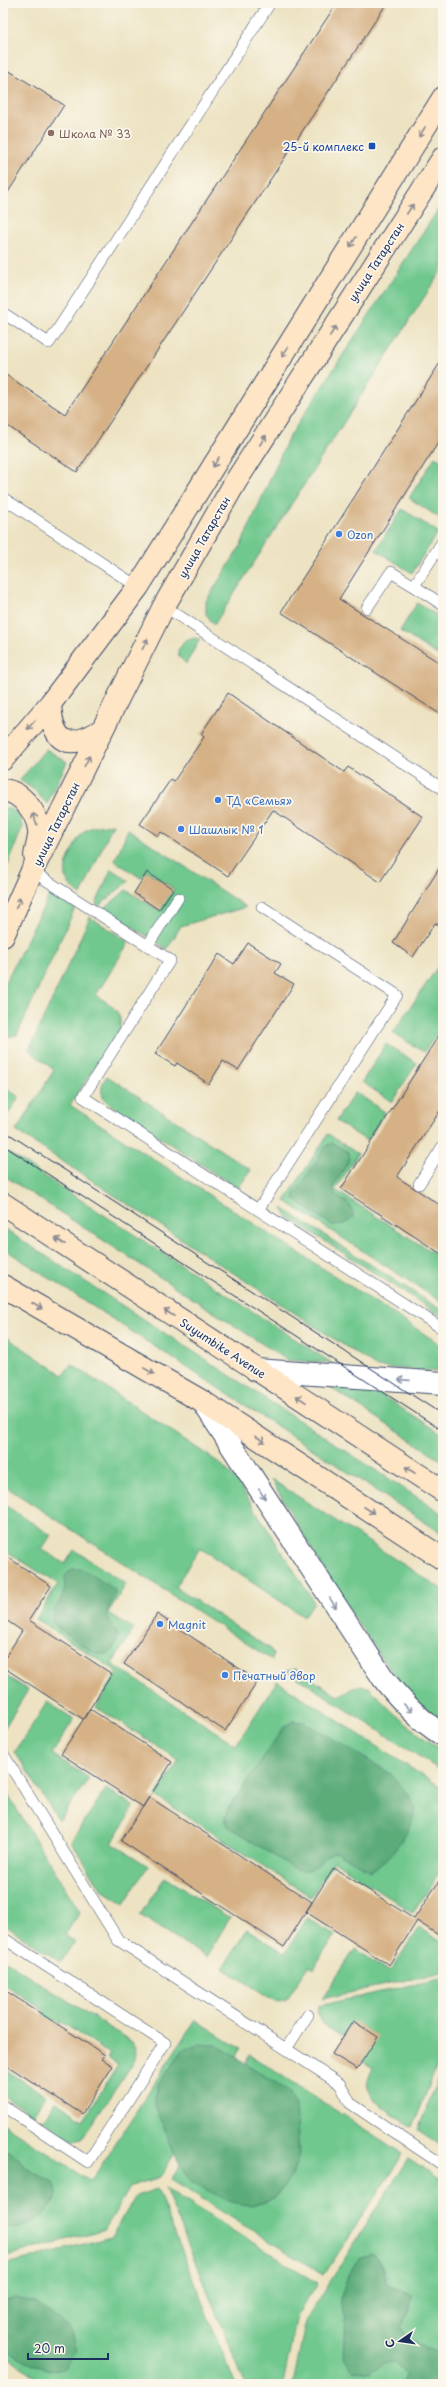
<svg xmlns="http://www.w3.org/2000/svg" width="446" height="2387" viewBox="0 0 446 2387" font-family="'Playpen Sans',sans-serif">
	<rect width="100%" height="100%" fill="#fbf7ec"/>
	<filter id="ink" filterUnits="userSpaceOnUse"><feTurbulence type="fractalNoise" baseFrequency=".025" numOctaves="2"/><feDisplacementMap in="SourceGraphic" scale="8" xChannelSelector="R" yChannelSelector="G"/><feConvolveMatrix kernelMatrix="1 2 1 2 8 2 1 2 1" color-interpolation-filters="sRGB"/></filter>
	<filter id="wash" filterUnits="userSpaceOnUse"><feTurbulence type="fractalNoise" baseFrequency=".012" numOctaves="4" result="noise"/><feDisplacementMap in="SourceGraphic" scale="16" xChannelSelector="R" yChannelSelector="G"/><feGaussianBlur stdDeviation="0.9" result="paint"/><feColorMatrix in="noise" values="0 0 0 0 0 0 0 0 0 0 0 0 0 0 0 0 0 1.4 0 .05"/><feComposite in="paint" operator="in"/></filter>
	<g filter="url(#wash)">
		<rect width="100%" height="100%" fill="#ede3c2"/>
		<path fill="#6fc88e" stroke="#457c76" d="M443,202V268L214,625L206,614V601L240,547L288,439Z
			M435,457L443,462V520L409,498Z
			M402,509L438,532L412,573L376,550Z
			M417,603L443,619V650L439,656L400,631Z
			M194,638L200,639L186,664L179,657L178,650L185,641Z
			M46,749L67,762L47,804L34,790L20,780Z
			M3,808C16,808 21,815 22,828L3,878Z
			M113,824L81,895C60,880 63,868 74,847C77,841 80,834 86,830C94,826 105,825 113,824Z
			M128,829L246,907L181,926L167,949L104,909L126,890L160,911L174,889L147,871L141,878L115,861Z
			M111,869L129,881L99,906L96,904Z
			M51,892L75,908L17,1035L3,1037V987Z
			M90,917L129,942L96,995C109,1004 125,1011 119,1030L70,1105L443,1346V1372L377,1367L16,1131L54,1070L29,1050Z
			M443,959V1027L424,1052L393,1033Z
			M386,1044L417,1063L392,1102L362,1082Z
			M107,1076L251,1170L238,1189L108,1103C99,1094 100,1086 107,1076Z
			M3,1085L19,1097L3,1122Z
			M355,1092L385,1112L367,1141L336,1121Z
			M328,1134L358,1154L335,1190L443,1259V1303L285,1201Z
			M4,1150L332,1363L287,1360L3,1175Z
			M282,1208L443,1311V1317L286,1216Z
			M3,1228L443,1514V1534L3,1248Z
			M3,1335L63,1375L71,1364L221,1464L237,1481L314,1602L304,1617L200,1548L175,1587L270,1649L273,1653L272,1660L3,1485Z
			M329,1387L375,1391L443,1435V1461Z
			M271,1479L443,1590V1722C409,1700 387,1666 365,1633C331,1583 301,1531 271,1479Z
			M3,1504L51,1535L42,1549L65,1564L74,1550L126,1584L108,1613L134,1629L112,1664L236,1745L277,1681L443,1789V1867L413,1913L334,1861L311,1897L156,1796L179,1760L96,1707L118,1672L36,1619L58,1584L3,1549Z
			M296,1669L338,1696L357,1686L369,1687C391,1712 414,1732 443,1751V1772L287,1671Z
			M3,1674L28,1690L3,1730Z
			M47,1702L74,1719L52,1754L89,1778L59,1821L15,1752Z
			M3,1787L80,1912L65,1935L76,1943L74,1946L72,1945L61,1962L3,1924Z
			M106,1789L134,1807L112,1843L148,1866L124,1904L102,1890L71,1841Z
			M165,1877L230,1918L206,1957L140,1915Z
			M307,1918L335,1935L313,1969L309,1966L286,2000L275,2001L223,1968L247,1929L285,1953Z
			M419,1927L443,1943V1972L322,1999L355,1949L390,1972Z
			M3,1959L132,2042C137,2050 137,2054 133,2063L82,2139L74,2141L43,2121L56,2102L83,2120L118,2065L107,2058L110,2054L61,2022L58,2026L43,2016L45,2011L3,1984Z
			M443,1978V2050L413,2127C393,2114 355,2098 373,2068L362,2061L353,2021L343,2037C330,2029 315,2023 318,2006Z
			M195,2020L241,2049L160,2177L131,2186L105,2229L3,2257V2124L91,2181Z
			M250,2055L403,2154L324,2275L171,2180Z
			M443,2065V2147L418,2130Z
			M3,2068L46,2096L33,2115L3,2095Z
			M408,2158L443,2181V2384H293L306,2320Z
			M165,2188L318,2283L297,2315L283,2384H245Z
			M157,2189L235,2384H48L3,2355V2265L111,2237L136,2196Z"/>
		<path fill="#5bac79" stroke="#3b6e6c" d="M332,1143L348,1152L350,1159L333,1187L335,1195C344,1201 354,1204 353,1217L345,1224L332,1225L294,1199L295,1194L326,1146Z
			M72,1569H83L115,1590C116,1599 108,1606 106,1615L119,1637C116,1643 113,1652 106,1654C94,1657 67,1634 57,1627L52,1621C55,1601 67,1600 65,1576Z
			M293,1721L304,1722L391,1774L411,1798L416,1811C407,1834 393,1860 370,1871L336,1852C316,1859 320,1875 295,1869L228,1826L225,1819L227,1811L284,1727Z
			M199,2044L217,2045L290,2092L296,2106L299,2154L292,2176L273,2199L253,2206L231,2202L193,2183L179,2164L154,2102L158,2084L183,2050Z
			M3,2147L18,2157L25,2167L54,2183C55,2186 57,2189 57,2192C57,2211 20,2235 3,2226Z
			M373,2254L382,2265L387,2285L412,2295L409,2313L401,2327C408,2341 428,2352 443,2353V2384H403L407,2374L395,2362L384,2363L369,2373L354,2371L344,2357L346,2318L340,2300L349,2273L360,2257Z
			M15,2297L36,2303L71,2330L75,2351L65,2369C42,2372 21,2361 3,2347V2301Z"/>
		<g id="blocks">
			<path fill="#d5b185" d="M337,3H387L77,472L3,423V373L65,414Z
				M3,67L64,105L3,200Z
				M443,358V435L339,599L443,665V716L281,612Z
				M228,693L344,772L348,767L423,817L380,882L273,810L228,876L161,832L158,836L140,824L171,779L174,781L204,737L201,734Z
				M443,862V928L435,923L413,957L393,943Z
				M147,872L173,889L159,910L134,893Z
				M248,943L281,964L275,973L294,984L238,1070L223,1061L209,1084L177,1063L175,1066L155,1054L219,954L234,964Z
				M443,1029V1106L397,1177L443,1207V1255L341,1189Z
				M3,1554L51,1586L29,1620L112,1674L83,1719L3,1667V1661L22,1631L3,1618Z
				M157,1614L258,1681L225,1731L124,1664Z
				M90,1709L172,1762L143,1807L61,1754Z
				M149,1797L312,1902L284,1947L121,1841Z
				M334,1868L414,1919L443,1875V1938L417,1921L389,1965L306,1912Z
				M3,1989L105,2055L102,2059L113,2066L82,2114L3,2063Z
				M353,2021L378,2037L357,2069L332,2054Z"/>
		</g>
	</g>
	<g filter="url(#ink)">
		<use href="#blocks" fill-opacity="0" stroke="#3a4a6d" stroke-width="1"/>
		<g fill="none" stroke-linecap="round" stroke-linejoin="round">
			<defs>
				<path id="lane" d="M3,313L49,343L270,3
					M3,498L138,587
					M443,541L414,586L443,605
					M164,606L443,789
					M367,608L391,572L414,586
					M32,871L170,960L83,1097L443,1329
					M148,945L178,898
					M419,1184L443,1146
					M258,1210L397,995L262,907
					M3,1754L118,1940L340,2084L350,2103L443,2165
					M3,1938L165,2043L88,2162L3,2106
					M286,2049L308,2015"/>
				<path id="street" d="M256,1370L443,1383
					M203,1402L383,1678C401,1701 419,1720 443,1735"/>
				<path id="secondary" d="M50,704C53,745 68,750 102,730
					M3,759L50,704L138,587L443,98
					M3,790C22,792 37,813 39,830C40,838 36,848 35,856
					M3,936L32,871L164,606L236,481L443,158
					M3,1204L443,1491
					M3,1286L203,1402L443,1559"/>
			</defs>
			<use href="#lane" stroke="#3a4a6d" stroke-width="12"/>
			<use href="#street" stroke="#3a4a6d" stroke-width="24"/>
			<use href="#secondary" stroke="#3a4a6d" stroke-width="24"/>
			<use href="#lane" stroke="#fff" stroke-width="11"/>
			<use href="#street" stroke="#fff" stroke-width="22"/>
			<use href="#secondary" stroke="#fde5c5" stroke-width="22"/>
			<path stroke="#1b2f5e" stroke-width="1" d="M3,1130L443,1415
				M3,1145L443,1431"/>
		</g>
		<defs><path id="oneway-shaft" d="M-6 0H5M1.5-3L5.5 0L1.5 3" fill="none" stroke-width="1.6" stroke-linecap="round" stroke-linejoin="round"/></defs>
		<g stroke="#8c8a92">
			<use href="#oneway-shaft" transform="translate(422 132) rotate(122)"/>
			<use href="#oneway-shaft" transform="translate(410 209) rotate(-57)"/>
			<use href="#oneway-shaft" transform="translate(353 242) rotate(122)"/>
			<use href="#oneway-shaft" transform="translate(333 331) rotate(-57)"/>
			<use href="#oneway-shaft" transform="translate(285 352) rotate(122)"/>
			<use href="#oneway-shaft" transform="translate(263 440) rotate(-57)"/>
			<use href="#oneway-shaft" transform="translate(216 462) rotate(122)"/>
			<use href="#oneway-shaft" transform="translate(145 644) rotate(-63)"/>
			<use href="#oneway-shaft" transform="translate(31 725) rotate(130)"/>
			<use href="#oneway-shaft" transform="translate(87 761) rotate(-64)"/>
			<use href="#oneway-shaft" transform="translate(35 819) rotate(-108)"/>
			<use href="#oneway-shaft" transform="translate(18 903) rotate(-66)"/>
			<use href="#oneway-shaft" transform="translate(60 1241) rotate(-147)"/>
			<use href="#oneway-shaft" transform="translate(37 1306) rotate(30)"/>
			<use href="#oneway-shaft" transform="translate(169 1313) rotate(-147)"/>
			<use href="#oneway-shaft" transform="translate(149 1371) rotate(30)"/>
			<use href="#oneway-shaft" transform="translate(301 1399) rotate(-147)"/>
			<use href="#oneway-shaft" transform="translate(260 1439) rotate(33)"/>
			<use href="#oneway-shaft" transform="translate(410 1470) rotate(-147)"/>
			<use href="#oneway-shaft" transform="translate(369 1510) rotate(33)"/>
		</g>
		<g stroke="#8d97ae">
			<use href="#oneway-shaft" transform="translate(404 1380) rotate(-176)"/>
			<use href="#oneway-shaft" transform="translate(262 1494) rotate(57)"/>
			<use href="#oneway-shaft" transform="translate(333 1603) rotate(56)"/>
			<use href="#oneway-shaft" transform="translate(408 1708) rotate(43)"/>
		</g>
	</g>
	<circle fill="#8d6e63" stroke="#fbf7ec" stroke-width="1.5" cx="51" cy="133" r="4"/>
	<rect fill="#1a4fb4" stroke="#fbf7ec" stroke-width="1.5" x="368" y="142" width="8" height="8" rx="2"/>
	<g fill="#3f7fe0" stroke="#fbf7ec" stroke-width="1.5">
		<circle cx="339" cy="534" r="4"/>
		<circle cx="218" cy="800" r="4"/>
		<circle cx="181" cy="829" r="4"/>
		<circle cx="160" cy="1624" r="4"/>
		<circle cx="225" cy="1675" r="4"/>
	</g>
	<g text-anchor="middle" dominant-baseline="central" stroke-width="3.5" stroke-linejoin="round" paint-order="stroke">
		<g font-size="11" fill="#785e54" stroke="#fbf7ec" text-anchor="start">
			<text x="59" y="133">Школа № 33</text>
		</g>
		<g font-size="11" fill="#164399" stroke="#fbf7ec" text-anchor="end">
			<text x="364" y="146">25-й комплекс</text>
		</g>
		<g font-size="11" fill="#1b2f5e" stroke="#fbf7ec">
			<text transform="translate(376 262) rotate(-57)">улица Татарстан</text>
			<text transform="translate(204 537) rotate(-60)">улица Татарстан</text>
			<text transform="translate(56 824) rotate(-64)">улица Татарстан</text>
			<text transform="translate(223 1348) rotate(33)">Suyumbike Avenue</text>
		</g>
		<g font-size="11" fill="#366cbe" stroke="#fbf7ec" text-anchor="start">
			<text x="347" y="534">Ozon</text>
			<text x="226" y="800">ТД «Семья»</text>
			<text x="189" y="829">Шашлык № 1</text>
			<text x="168" y="1624">Magnit</text>
			<text x="233" y="1675">Печатный двор</text>
		</g>
	</g>
	<rect width="446" height="2387" fill="none" stroke="#fbf7ec" stroke-width="16"/>
	<g transform="translate(400 2341) rotate(257)" stroke="#fbf7ec" stroke-width="3" paint-order="stroke">
	<path d="M0-3L7 15L0 10L-7 15Z" fill="#1b2f5e"/>
	<text y="-6" font-size="11" font-weight="bold" text-anchor="middle" fill="#1b2f5e">С</text>
	</g>
	<path d="M28 2353v6h80v-6" fill="none" stroke="#1b2f5e" stroke-width="2"/>
	<text x="34" y="2353" font-size="12" fill="#1b2f5e" stroke="#fbf7ec" stroke-width="3" paint-order="stroke">20 m</text>
</svg>
